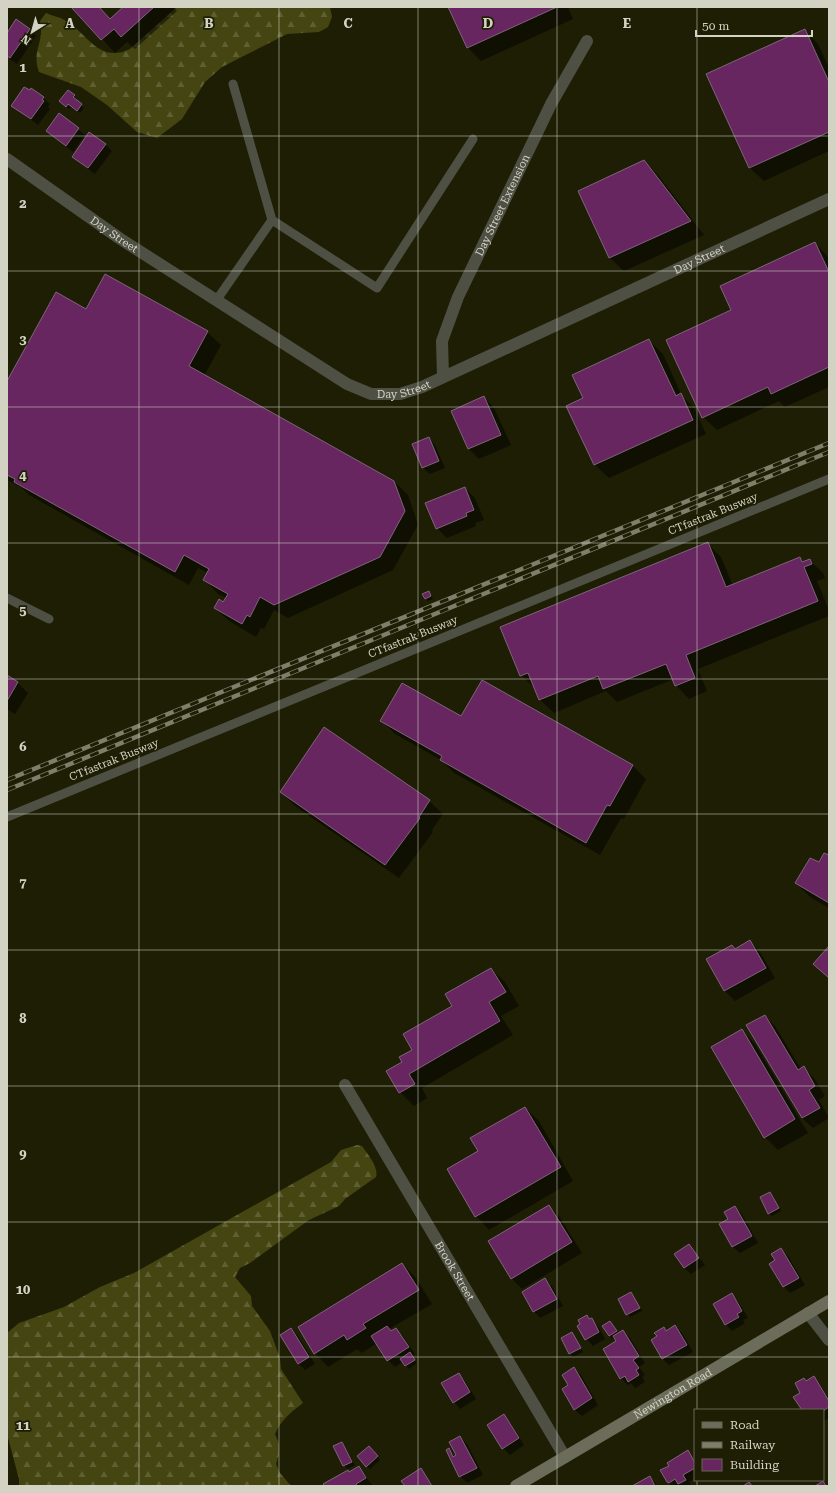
<svg xmlns="http://www.w3.org/2000/svg" width="836" height="1493" viewBox="0 0 836 1493" font-family="'Roboto Serif',serif">
	<defs>
		<pattern id="forest-firs" width="22" height="20" patternUnits="userSpaceOnUse"><rect width="22" height="20" fill="#444511"/><path d="M5 1l3.5 6h-7zM16 11l3.5 6h-7z" fill="#5e5f32"/></pattern>
	</defs>
	<rect width="100%" height="100%" fill="#1e1e05"/>
	<path fill="url(#forest-firs)" d="M177,7H330L332,17L328,27L319,32L287,34L222,67L205,82L182,119L157,138L137,132L107,105L81,87L39,72C31,50 45,43 40,21L46,13C52,16 61,17 66,21C88,34 99,64 130,49Z
		M357,1145L362,1146C368,1155 379,1167 376,1177L345,1199L339,1206L309,1220L250,1263L240,1268L235,1277L251,1296L252,1306L270,1331L280,1358L281,1369L303,1403C290,1413 281,1420 275,1434L279,1444V1454L276,1464L280,1473L291,1486H19V1479L7,1434V1333L19,1323L64,1307L100,1287L134,1273L331,1162L341,1150Z"/>
	<path fill="#0007" d="M73,7H99L110,20L124,7H173L177,11L135,49L127,42L115,53Z
		M449,7H568L573,19L481,61L467,47Z
		M30,29L36,36L17,64L7,57V35Z
		M804,30L818,44L829,68V151L764,181L750,168L707,74Z
		M74,96L77,99L76,101L84,108L80,113L71,107L69,109L64,104Z
		M43,98L50,104L48,107L50,109L38,125L12,105Z
		M60,115L85,135L73,152L47,131Z
		M105,144L112,151L95,174L73,157Z
		M644,161L658,175L704,235L624,271L610,258L579,192Z
		M815,243L829,258V387L785,407L779,401L717,430L703,417L732,310Z
		M86,310L207,332L221,345L204,376L394,481L408,495L418,525L393,570L288,618L274,610L264,629L261,628L256,637L229,621L215,608L224,603L227,598L218,594L205,580L208,573L198,568L189,585L29,495L21,487L7,480V383Z
		M649,340L663,354L682,396L694,408L706,434L609,478L595,465L568,406L584,399Z
		M484,397L494,408L511,445L479,459L469,449L452,411Z
		M429,438L435,445L445,468L430,474L423,468L413,445Z
		M465,488L475,498L484,520L475,523L476,526L447,538L437,528Z
		M707,543L721,557L733,586L800,558L804,562L809,560L823,573L825,578L817,581L829,610V616L698,669L707,691L689,699L676,685L674,679L617,702L606,691L554,713L540,700L536,689L521,675Z
		M429,592L433,599L428,601L425,598Z
		M7,676L18,683L28,693L15,714L7,709Z
		M482,681L633,766L646,779L624,819L621,818L600,855L454,773L441,760L395,734L382,721L462,718Z
		M281,792L429,801L443,814L432,830L433,832L399,878L295,806Z
		M829,856V908L810,897L796,883Z
		M750,941L760,952L775,978L735,1001L725,991L732,946L736,950Z
		M491,969L505,982L519,1006L501,1016L513,1035L422,1088L427,1098L414,1106L400,1092L404,1062L453,1006Z
		M765,1016L775,1026L801,1069L804,1068L814,1078L825,1096L819,1100L829,1118L813,1128L802,1118L747,1026Z
		M742,1030L755,1044L808,1133L778,1150L765,1137Z
		M525,1108L539,1121L573,1181L489,1230L476,1216L479,1152Z
		M770,1193L781,1211L772,1216L769,1213Z
		M549,1206L559,1216L582,1253L522,1289L511,1278Z
		M734,1207L741,1213L758,1243L740,1253L733,1247L720,1225L729,1219Z
		M689,1245L705,1265L691,1274L684,1268Z
		M781,1250L788,1256L805,1285L790,1293L784,1287L770,1264L776,1261Z
		M402,1264L416,1278L432,1304L389,1329L392,1332L396,1329L403,1336L415,1354L412,1356L417,1363L409,1369L403,1362L395,1367L388,1360L377,1343L362,1353L357,1349L328,1367L315,1353Z
		M545,1280L552,1286L563,1306L540,1318L534,1311Z
		M631,1294L642,1311L630,1317L627,1314Z
		M731,1295L738,1301L748,1318L743,1320L745,1323L732,1331L725,1324Z
		M587,1316L598,1326L605,1339L593,1346L586,1339Z
		M613,1325L619,1334L623,1331L630,1338L645,1363L639,1367L645,1375L642,1377L645,1382L635,1388L631,1383L628,1385L621,1378L604,1349L617,1342L615,1337L613,1339L610,1336L604,1326Z
		M675,1326L682,1333L693,1352L669,1365L663,1359L652,1340L658,1337L664,1328L667,1331Z
		M291,1329L298,1336L315,1364L305,1370L298,1363Z
		M572,1334L583,1352L573,1357L570,1354Z
		M574,1369L581,1375L598,1405L582,1416L575,1410L563,1389L569,1385Z
		M459,1374L465,1381L476,1399L460,1409L454,1402Z
		M814,1378L820,1384L829,1399V1418L823,1421V1410L802,1393Z
		M503,1416L510,1422L524,1445L510,1455L503,1448Z
		M460,1437L467,1444L483,1475L467,1483L460,1476L448,1450L455,1457L457,1455Z
		M341,1443L355,1465L347,1469L334,1447Z
		M372,1450L380,1460L370,1469L367,1466Z
		M687,1452L695,1460V1478L689,1482L692,1486H672L668,1482L670,1466Z
		M359,1468L372,1485L326,1486Z
		M420,1470L433,1486H406Z
		M650,1477L658,1486H634Z"/>
	<path fill="#672660" stroke="#7d6579" d="M71,7H99L110,19L123,7H154L121,37L114,29L101,40Z
		M448,7H557L467,48Z
		M16,19L30,29L10,58L7,56V33Z
		M805,29L829,82V132L749,168L706,74Z
		M24,87L30,90L31,88L44,97L42,100L44,101L31,119L11,106Z
		M68,90L75,95L73,97L82,104L77,111L68,104L66,107L59,101Z
		M59,113L79,128L66,146L46,131Z
		M89,132L106,144L88,168L72,157Z
		M644,160L691,221L609,258L578,191Z
		M815,242L829,272V367L771,394L768,387L702,418L666,340L731,310L720,286Z
		M105,274L208,331L189,366L394,481L405,511L380,557L274,605L260,597L250,617L247,615L242,624L214,608L219,599L223,602L228,594L203,580L209,569L184,555L175,572L14,482L15,479L7,475V381L56,292L86,309Z
		M649,339L676,396L681,393L693,420L594,465L566,406L583,398L572,375Z
		M484,396L501,435L468,449L451,411Z
		M429,437L439,461L422,468L412,444Z
		M465,487L474,510L466,513L467,516L436,529L425,503Z
		M708,542L726,587L800,557L802,562L810,559L812,564L804,567L818,601L686,655L695,678L675,686L666,664L603,689L598,676L539,700L528,673L520,676L500,627Z
		M429,591L431,596L425,599L422,594Z
		M7,675L18,682L7,701Z
		M482,680L633,765L610,806L607,805L586,843L440,760L442,756L380,721L402,683L461,716Z
		M324,727L430,800L419,817L420,818L385,865L280,792Z
		M824,853L829,855V903L795,883L810,858L819,862Z
		M750,940L766,968L724,991L706,959L732,945L735,949Z
		M829,946V978L813,964Z
		M491,968L506,992L489,1002L500,1021L409,1074L415,1084L399,1093L386,1071L402,1062L399,1057L412,1050L403,1034L452,1006L445,994Z
		M765,1015L798,1070L804,1066L815,1086L809,1090L820,1108L802,1118L746,1025Z
		M742,1029L795,1119L764,1138L711,1047Z
		M525,1107L561,1167L475,1217L447,1169L478,1151L470,1138Z
		M770,1192L779,1208L768,1214L760,1197Z
		M549,1205L572,1242L511,1279L488,1241Z
		M735,1206L752,1236L732,1247L719,1224L728,1219L724,1212Z
		M689,1244L699,1258L684,1268L674,1254Z
		M781,1248L799,1278L783,1287L769,1264L775,1260L771,1254Z
		M402,1263L419,1290L363,1324L366,1328L347,1340L344,1335L314,1354L298,1327Z
		M545,1278L557,1299L533,1312L522,1292Z
		M631,1292L640,1308L626,1315L618,1299Z
		M732,1293L742,1311L737,1314L739,1317L725,1325L713,1304Z
		M587,1315L589,1319L592,1318L599,1332L585,1340L577,1326L580,1324L578,1320Z
		M610,1321L617,1331L609,1336L602,1326Z
		M675,1325L687,1345L662,1359L651,1340L657,1336L654,1333L664,1327L666,1331Z
		M387,1326L391,1331L396,1328L409,1347L387,1361L371,1336Z
		M291,1328L309,1357L298,1364L280,1335Z
		M623,1330L639,1356L633,1360L639,1368L636,1370L639,1375L628,1382L625,1376L620,1379L603,1349L616,1341L613,1336Z
		M572,1332L581,1348L569,1354L561,1338Z
		M410,1352L415,1360L405,1366L400,1359Z
		M574,1367L592,1398L574,1410L562,1389L568,1385L562,1375Z
		M459,1373L470,1392L453,1403L441,1383Z
		M814,1376L829,1401V1407L823,1411L802,1410L793,1397L800,1393L795,1383L804,1378L806,1381Z
		M504,1414L519,1438L502,1449L487,1425Z
		M460,1436L477,1468L459,1477L446,1450L449,1448L453,1457L456,1455L449,1442Z
		M342,1442L352,1462L343,1466L333,1446Z
		M369,1446L378,1456L366,1467L357,1456Z
		M688,1450L695,1463V1468L683,1475L686,1480L678,1484L675,1479L669,1483L667,1482L660,1470L669,1466L667,1463Z
		M359,1466L366,1478L356,1484L357,1486H325L323,1484L348,1470L349,1472Z
		M421,1468L432,1486H405L401,1481Z
		M650,1476L655,1486H632Z
		M823,1481L826,1486H815Z
		M749,1482L752,1486H743Z"/>
	<g fill="none" stroke-linecap="round" stroke-linejoin="round">
		<path stroke="#4f5044" stroke-width="9" d="M233,84L272,220
			M216,301L272,220L377,288L473,139
			M7,598L49,619
			M7,817L829,479"/>
		<g stroke="#4f5044" stroke-width="12">
			<path id="s1" d="M7,159L119,238L347,384L371,394H400L422,387L829,199"/>
			<path id="s2" d="M443,377L442,341L458,297L551,104L587,41"/>
			<path id="s3" d="M345,1085L565,1457"/>
			<path d="M808,1313L829,1340"/>
		</g>
		<path stroke="#6b6d5a" stroke-width="12" id="s4" d="M516,1486L829,1301"/>
		<defs>
			<path id="rail" d="M7,780L829,443
				M7,790L829,452"/>
		</defs>
		<use href="#rail" stroke="#7e7e6a" stroke-width="4.5"/>
		<use href="#rail" stroke="#1e1e05" stroke-width="3" stroke-dasharray="9" stroke-linecap="butt"/>
	</g>
	<path fill="none" stroke="#d2d3c3" stroke-width="1" stroke-opacity="0.55" d="M139,7V1486M279,7V1486M418,7V1486M557,7V1486M697,7V1410M7,136H829M7,271H829M7,407H829M7,543H829M7,679H829M7,814H829M7,950H829M7,1086H829M7,1222H829M7,1357H829M697,1480V1486"/>
	<g text-anchor="middle" dominant-baseline="central" stroke-width="3.5" stroke-linejoin="round" paint-order="stroke">
		<g font-size="11" fill="#d2d3c3" stroke="#1e1e05">
			<text stroke="none"><textPath href="#s2" startOffset="185">Day Street Extension</textPath></text>
			<text stroke="none"><textPath href="#s1" startOffset="131">Day Street</textPath></text>
			<text stroke="none"><textPath href="#s1" startOffset="791">Day Street</textPath></text>
			<text stroke="none"><textPath href="#s1" startOffset="467">Day Street</textPath></text>
			<text transform="translate(713 514) rotate(-22)">CTfastrak Busway</text>
			<text transform="translate(413 637) rotate(-22)">CTfastrak Busway</text>
			<text transform="translate(114 760) rotate(-22)">CTfastrak Busway</text>
			<text stroke="none"><textPath href="#s3" startOffset="216">Brook Street</textPath></text>
			<text stroke="none"><textPath href="#s4" startOffset="182">Newington Road</textPath></text>
		</g>
	</g>
	<g font-size="13" text-anchor="middle" font-weight="bold" fill="#d2d3c3" stroke="#1e1e05" stroke-width="3.5" stroke-linejoin="round" paint-order="stroke">
		<text x="70" y="28">A</text>
		<text x="209" y="28">B</text>
		<text x="348" y="28">C</text>
		<text x="488" y="28">D</text>
		<text x="627" y="28">E</text>
		<text x="23" y="72">1</text>
		<text x="23" y="208">2</text>
		<text x="23" y="344">3</text>
		<text x="23" y="480">4</text>
		<text x="23" y="615">5</text>
		<text x="23" y="751">6</text>
		<text x="23" y="887">7</text>
		<text x="23" y="1023">8</text>
		<text x="23" y="1158">9</text>
		<text x="23" y="1294">10</text>
		<text x="23" y="1430">11</text>
	</g>
	<rect width="836" height="1493" fill="none" stroke="#d2d3c3" stroke-width="16"/>
	<rect x="694" y="1409" width="130" height="72" fill="#1e1e05" stroke="#666651"/>
	<rect x="702" y="1422" width="20" height="6" fill="#6b6d5a" stroke="#666651"/>
	<text x="730" y="1429" font-size="12" fill="#d2d3c3">Road</text>
	<rect x="702" y="1442" width="20" height="6" fill="#7e7e6a" stroke="#666651"/>
	<text x="730" y="1449" font-size="12" fill="#d2d3c3">Railway</text>
	<rect x="702" y="1459" width="20" height="12" fill="#672660" stroke="#666651"/>
	<text x="730" y="1469" font-size="12" fill="#d2d3c3">Building</text>
	<g transform="translate(32 32) rotate(217)" stroke="#1e1e05" stroke-width="3" paint-order="stroke">
	<path d="M0-3L7 15L0 10L-7 15Z" fill="#d2d3c3"/>
	<text y="-6" font-size="11" font-weight="bold" text-anchor="middle" fill="#d2d3c3">N</text>
	</g>
	<path d="M696 30v6h116v-6" fill="none" stroke="#d2d3c3" stroke-width="2"/>
	<text x="702" y="30" font-size="12" fill="#d2d3c3" stroke="#1e1e05" stroke-width="3" paint-order="stroke">50 m</text>
</svg>
